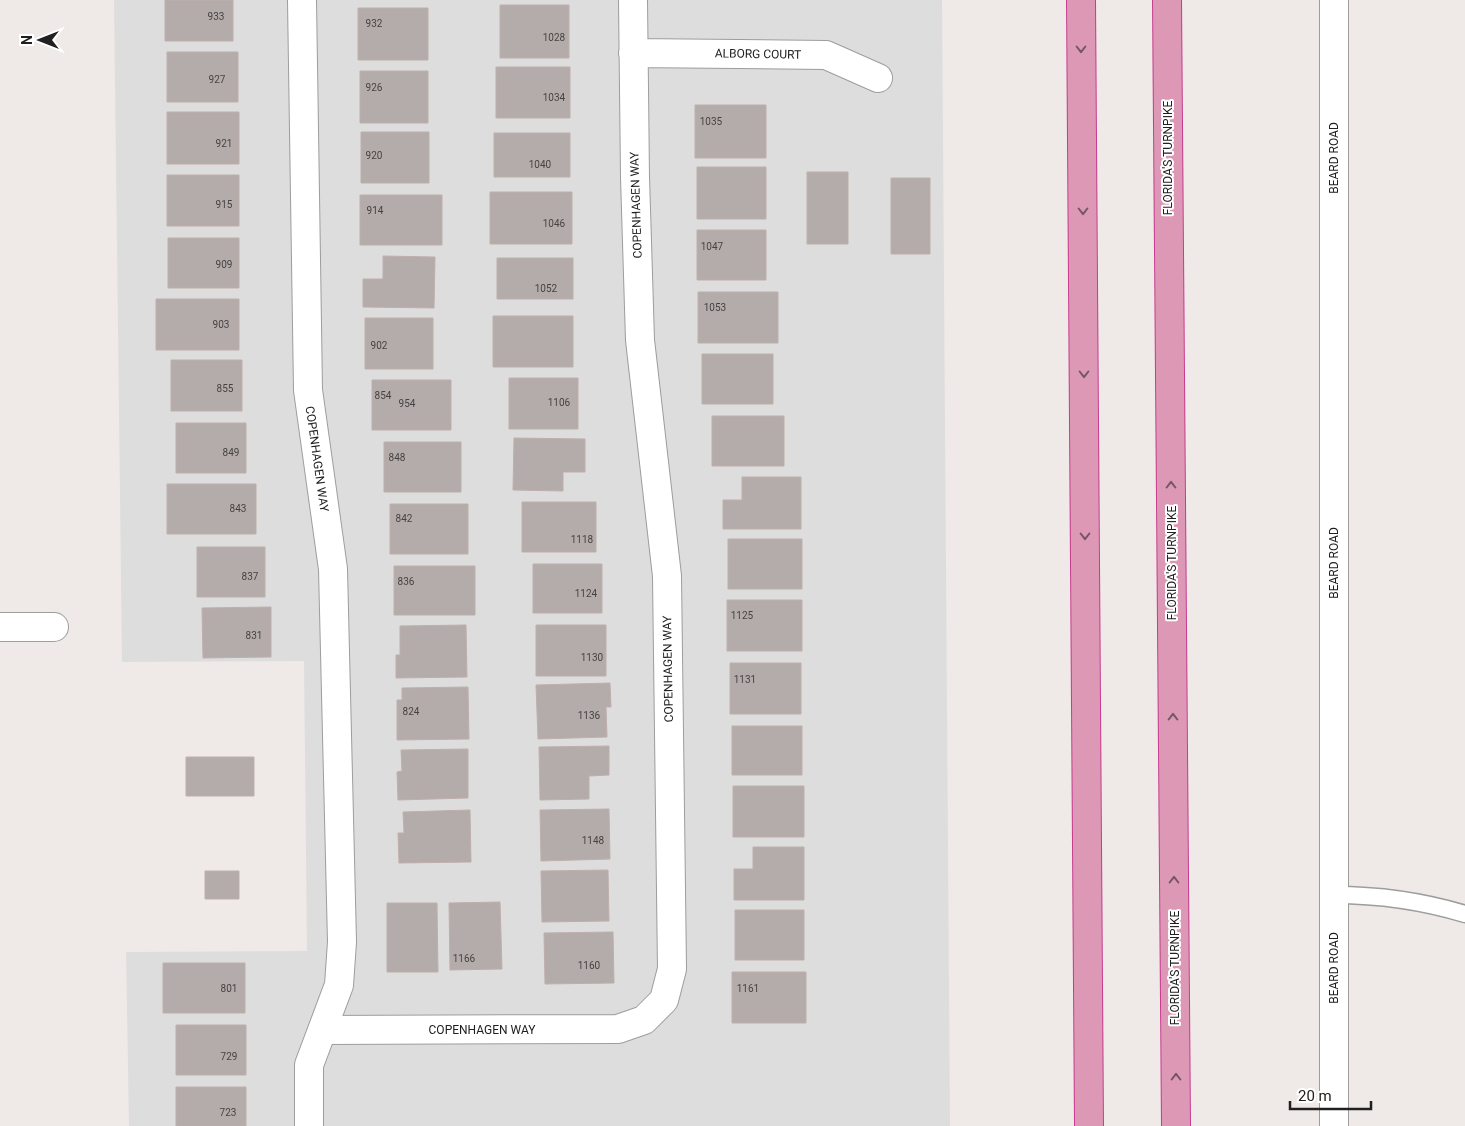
<svg xmlns="http://www.w3.org/2000/svg" width="1465" height="1126" viewBox="0 0 1465 1126" font-family="Roboto,sans-serif">
	<rect width="100%" height="100%" fill="#efeae7"/>
	<path fill="#dedddd" d="M114,0H942L950,1126H129L126,952L307,951L304,661L122,662Z"/>
	<path fill="#b4acaa" stroke="#bfafab" d="M165,0H233V41H165Z
		M500,5H569V58H500Z
		M358,8H428V60H358Z
		M167,52H238V102H167Z
		M496,67H570V118H496Z
		M360,71H428V123H360Z
		M695,105H766V158H695Z
		M167,112H239V164H167Z
		M361,132H429V183H361Z
		M494,133H570V177H494Z
		M697,167H766V219H697Z
		M807,172H848V244H807Z
		M167,175H239V226H167Z
		M891,178H930V254H891Z
		M490,192H572V244H490Z
		M360,195H442V245H360Z
		M697,230H766V280H697Z
		M168,238H239V288H168Z
		M383,256L435,257L434,308L363,307V279H383Z
		M497,258H573V299H497Z
		M698,292H778V343H698Z
		M156,299H239V350H156Z
		M493,316H573V367H493Z
		M365,318H433V369H365Z
		M702,354H773V404H702Z
		M171,360H242V411H171Z
		M509,378H578V429H509Z
		M372,380H451V430H372Z
		M712,416H784V466H712Z
		M176,423H246V473H176Z
		M514,438L585,439V472H563V491L513,490Z
		M384,442H461V492H384Z
		M742,477H801V529H723V500H742Z
		M167,484H256V534H167Z
		M522,502H596V552H522Z
		M390,504H468V554H390Z
		M728,539H802V589H728Z
		M197,547H265V597H197Z
		M533,564H602V613H533Z
		M394,566H475V615H394Z
		M727,600H802V651H727Z
		M271,607V657L203,658L202,608Z
		M466,625L467,677L396,678V655H400V626Z
		M536,625H606V676H536Z
		M730,663H801V714H730Z
		M610,683L611,707H606L607,737L538,739L536,685Z
		M468,687L469,739L397,740V700H402V688Z
		M732,726H802V775H732Z
		M609,746V775L589,776V799L540,800L539,747Z
		M468,749V798L398,800L397,772L402,771L401,750Z
		M186,757H254V796H186Z
		M733,786H804V837H733Z
		M609,809L610,859L541,861L540,810Z
		M470,810L471,862L399,863L398,833H404L403,812Z
		M753,847H804V900H734V869H753Z
		M608,870L609,921L542,922L541,871Z
		M205,871H239V899H205Z
		M500,902L502,969L450,970L449,903Z
		M387,903H437L438,972H387Z
		M735,910H804V960H735Z
		M613,932L614,983L545,984L544,933Z
		M163,963H245V1013H163Z
		M732,972H806V1023H732Z
		M176,1025H246V1075H176Z
		M176,1087H246V1126H176Z"/>
	<g fill="none" stroke-linecap="round" stroke-linejoin="round">
		<defs>
			<path id="service" d="M1334,895C1379,895 1422,901 1465,914"/>
			<path id="minor" d="M302,0L308,390L333,569L342,942L339,985L309,1065V1126
				M633,53L826,55L878,78
				M0,627H54
				M322,1030L618,1029L644,1020L664,1000L672,969L667,576L640,340L635,177L633,0"/>
			<path id="tertiary" d="M1334,0V1126"/>
			<path id="motorway" d="M1081,0L1089,1126
				M1167,0L1176,1126"/>
		</defs>
		<use href="#service" stroke="#9d9d9d" stroke-width="19"/>
		<use href="#minor" stroke="#9d9d9d" stroke-width="30"/>
		<use href="#tertiary" stroke="#9d9d9d" stroke-width="30"/>
		<use href="#motorway" stroke="#c63b8e" stroke-width="30"/>
		<use href="#service" stroke="#fff" stroke-width="16"/>
		<use href="#minor" stroke="#fff" stroke-width="28"/>
		<use href="#tertiary" stroke="#fff" stroke-width="28"/>
		<use href="#motorway" stroke="#dd98b6" stroke-width="28"/>
	</g>
	<defs><path id="oneway-chevron" d="M-2-3.5L2.5 0L-2 3.5" fill="none" stroke-width="1.6" stroke-linecap="round" stroke-linejoin="round" transform="scale(1.25)"/></defs>
	<g stroke="#755664">
		<use href="#oneway-chevron" transform="translate(1081 49) rotate(90)"/>
		<use href="#oneway-chevron" transform="translate(1083 211) rotate(90)"/>
		<use href="#oneway-chevron" transform="translate(1084 374) rotate(90)"/>
		<use href="#oneway-chevron" transform="translate(1171 485) rotate(-90)"/>
		<use href="#oneway-chevron" transform="translate(1085 536) rotate(90)"/>
		<use href="#oneway-chevron" transform="translate(1173 717) rotate(-90)"/>
		<use href="#oneway-chevron" transform="translate(1174 880) rotate(-90)"/>
		<use href="#oneway-chevron" transform="translate(1176 1077) rotate(-90)"/>
	</g>
	<g text-anchor="middle" dominant-baseline="central" stroke-width="4" stroke-linejoin="round" paint-order="stroke">
		<g font-size="10" fill="#454342">
			<text x="216" y="16">933</text>
			<text x="374" y="23">932</text>
			<text x="554" y="37">1028</text>
			<text x="217" y="79">927</text>
			<text x="374" y="87">926</text>
			<text x="554" y="97">1034</text>
			<text x="711" y="121">1035</text>
			<text x="224" y="143">921</text>
			<text x="374" y="155">920</text>
			<text x="540" y="164">1040</text>
			<text x="224" y="204">915</text>
			<text x="375" y="210">914</text>
			<text x="554" y="223">1046</text>
			<text x="712" y="246">1047</text>
			<text x="224" y="264">909</text>
			<text x="546" y="288">1052</text>
			<text x="715" y="307">1053</text>
			<text x="221" y="324">903</text>
			<text x="379" y="345">902</text>
			<text x="225" y="388">855</text>
			<text x="383" y="395">854</text>
			<text x="559" y="402">1106</text>
			<text x="407" y="403">954</text>
			<text x="231" y="452">849</text>
			<text x="397" y="457">848</text>
			<text x="238" y="508">843</text>
			<text x="404" y="518">842</text>
			<text x="582" y="539">1118</text>
			<text x="250" y="576">837</text>
			<text x="406" y="581">836</text>
			<text x="586" y="593">1124</text>
			<text x="742" y="615">1125</text>
			<text x="254" y="635">831</text>
			<text x="592" y="657">1130</text>
			<text x="745" y="679">1131</text>
			<text x="411" y="711">824</text>
			<text x="589" y="715">1136</text>
			<text x="593" y="840">1148</text>
			<text x="464" y="958">1166</text>
			<text x="589" y="965">1160</text>
			<text x="229" y="988">801</text>
			<text x="748" y="988">1161</text>
			<text x="229" y="1056">729</text>
			<text x="228" y="1112">723</text>
		</g>
		<g font-size="12" fill="#202020" stroke="#fff">
			<text transform="translate(758 54) rotate(1)">ALBORG COURT</text>
			<text transform="translate(1168 158) rotate(-90)">FLORIDA'S TURNPIKE</text>
			<text transform="translate(1334 158) rotate(-90)">BEARD ROAD</text>
			<text transform="translate(636 205) rotate(-92)">COPENHAGEN WAY</text>
			<text transform="translate(317 459) rotate(82)">COPENHAGEN WAY</text>
			<text transform="translate(1172 563) rotate(-90)">FLORIDA'S TURNPIKE</text>
			<text transform="translate(1334 563) rotate(-90)">BEARD ROAD</text>
			<text transform="translate(668 669) rotate(-91)">COPENHAGEN WAY</text>
			<text transform="translate(1175 968) rotate(-90)">FLORIDA'S TURNPIKE</text>
			<text transform="translate(1334 968) rotate(-90)">BEARD ROAD</text>
			<text x="482" y="1030">COPENHAGEN WAY</text>
		</g>
	</g>
	<g transform="translate(40 40) rotate(270)" stroke="#ffffff" stroke-width="4" paint-order="stroke">
	<path d="M0-4L9 19L0 12L-9 19Z" fill="#202020"/>
	<text y="-8" font-size="14" font-weight="bold" text-anchor="middle" fill="#202020">N</text>
	</g>
	<path d="M1290 1101v8h81v-8" fill="none" stroke="#202020" stroke-width="2.5"/>
	<text x="1298" y="1101" font-size="15" fill="#202020" stroke="#ffffff" stroke-width="4" paint-order="stroke">20 m</text>
</svg>
